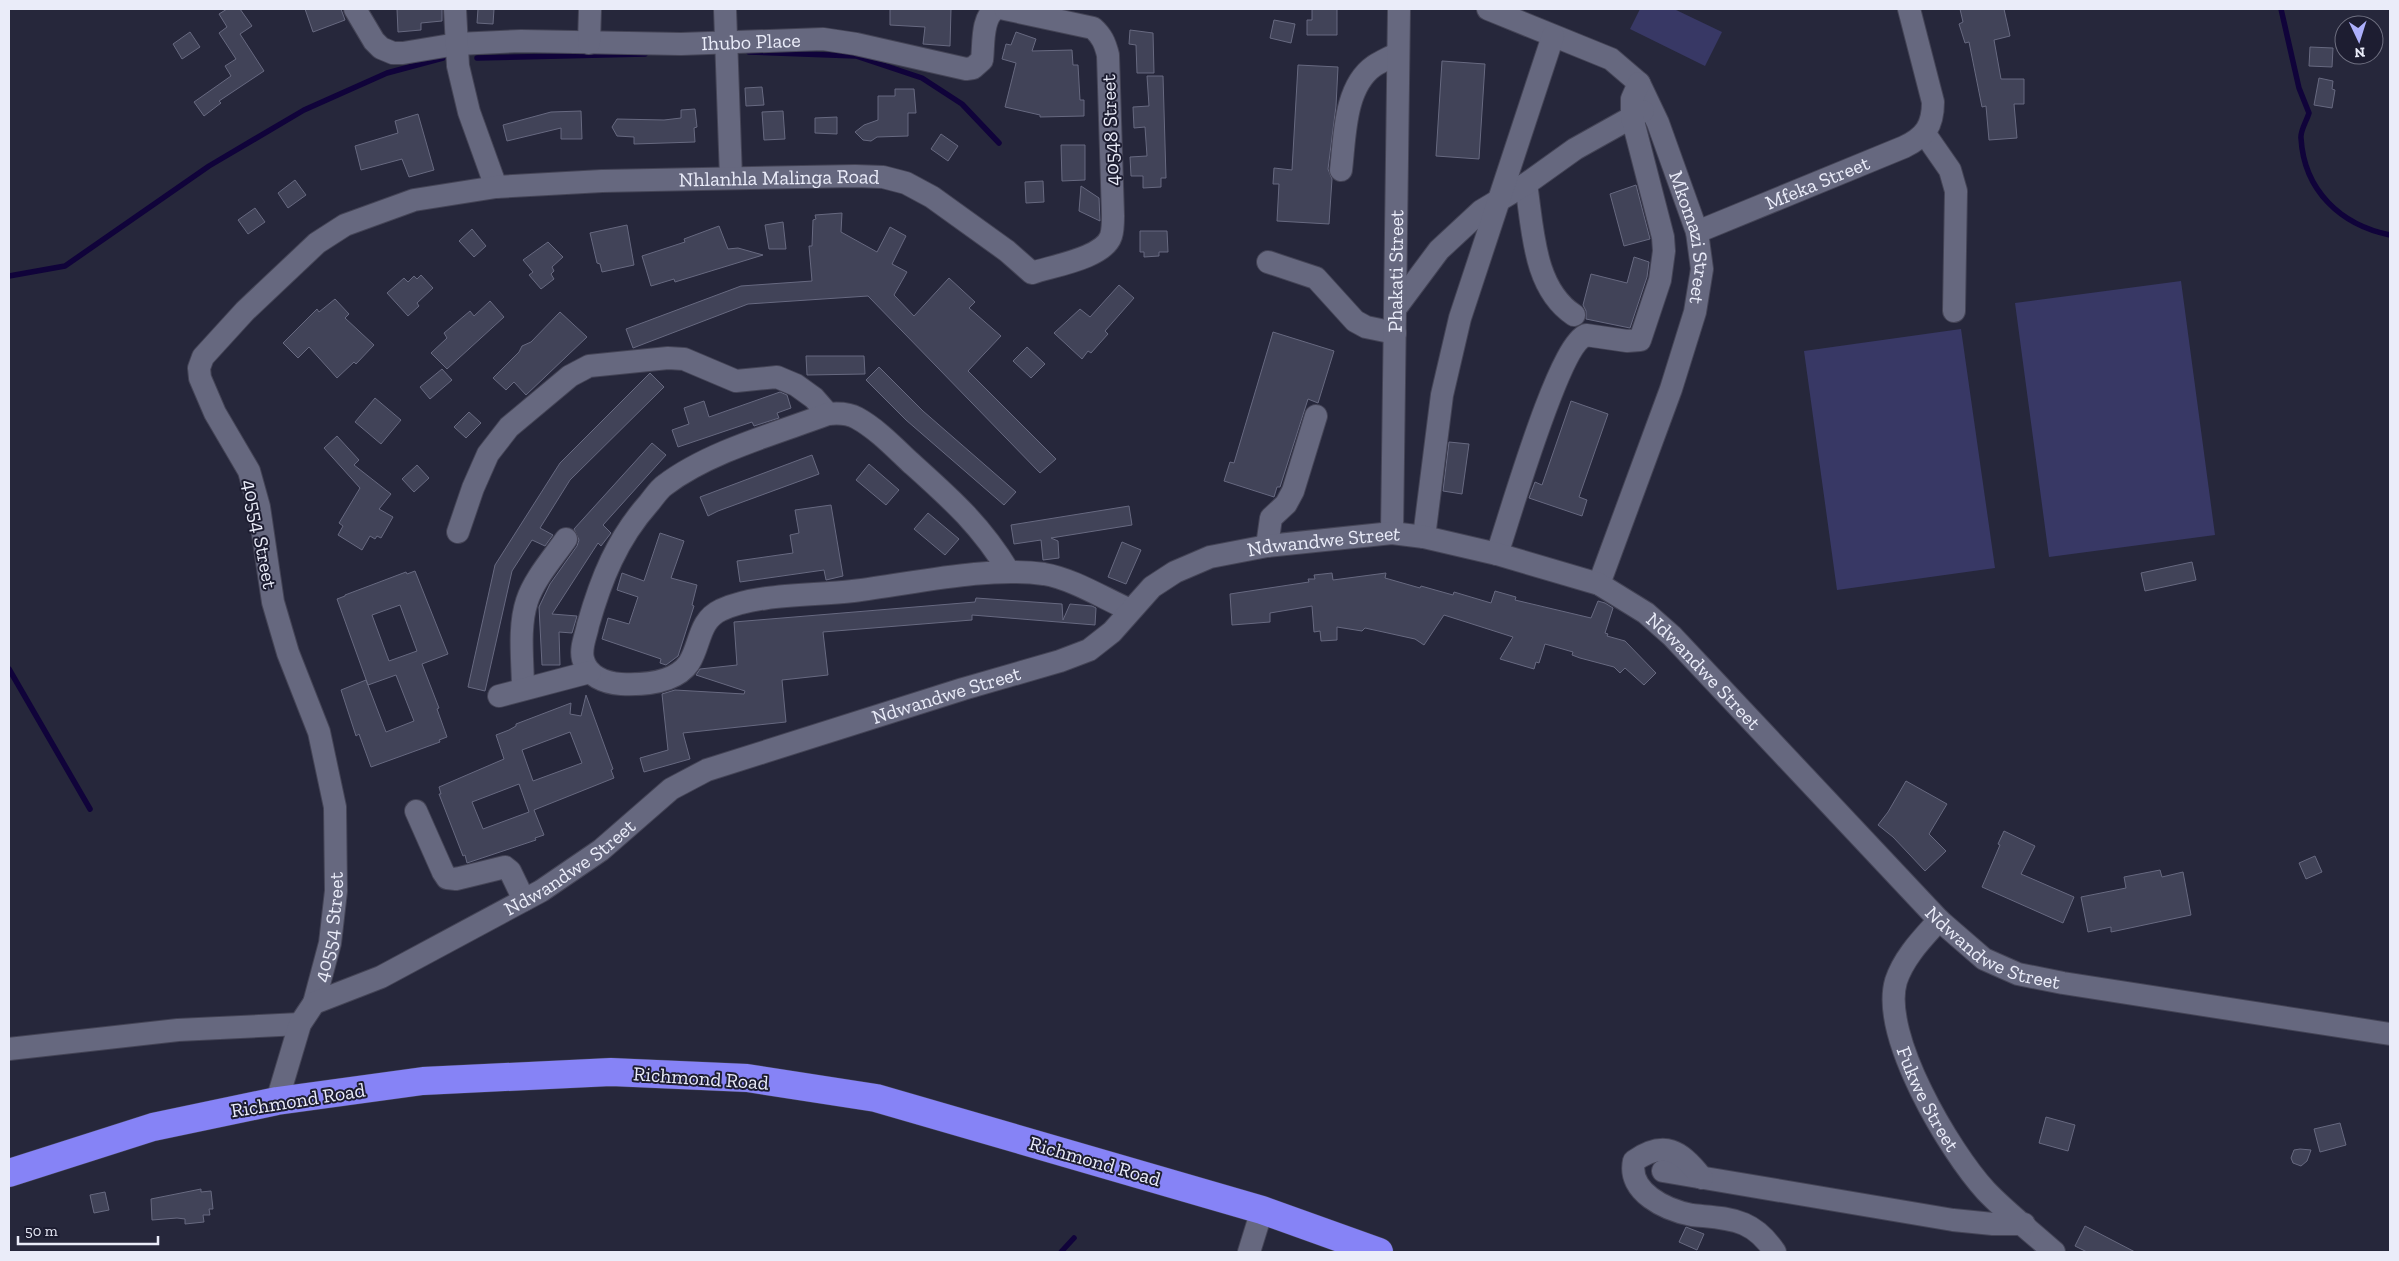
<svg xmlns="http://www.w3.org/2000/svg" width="2399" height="1261" viewBox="0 0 2399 1261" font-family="'Zilla Slab',serif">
	<rect width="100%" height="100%" fill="#26273b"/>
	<path fill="#383865" d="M1640,9H1674L1722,32L1705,66L1630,29Z
		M2181,281L2215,535L2049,557L2015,303Z
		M1961,329L1995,568L1837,590L1804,351Z"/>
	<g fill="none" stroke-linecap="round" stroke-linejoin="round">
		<path stroke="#10033a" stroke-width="5.5" d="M2281,9L2299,88L2309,113C2307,120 2300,131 2301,138C2304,191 2341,225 2390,235
			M749,52L856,56L922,78L962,104L999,143
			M477,58L645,54
			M9,276L65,266L209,166L304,110L387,73L443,58
			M9,669L90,809
			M1061,1252L1074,1238"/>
	</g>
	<path fill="#414358" stroke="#676980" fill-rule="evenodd" d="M227,9H240L252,26L240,34L264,71L219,101L221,103L204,116L194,102L231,76L225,66L236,59L219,33L227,27L219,14Z
		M305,9H341L345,20L313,32Z
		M397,9H442V21L421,23V30L398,32Z
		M478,9H494L493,24L477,23Z
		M890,9H951L950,46L923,44L925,27L890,25Z
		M1312,9H1337V35H1307V20H1312Z
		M1960,9H2004L2010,36L1994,40L2001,79H2024V104H2014L2017,138L1989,140L1986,106L1982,107L1969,42L1965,43L1959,24L1963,22Z
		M1274,20L1295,24L1291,43L1270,38Z
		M1130,30L1153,33L1154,73H1137L1136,45L1129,44Z
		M190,32L200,47L182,59L173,44Z
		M1016,32L1036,39L1032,51L1072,50L1073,65H1078L1080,100H1084V116L1040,117V115L1005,107L1016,63L1002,59L1006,44L1011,45Z
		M2310,47L2333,48L2332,67L2309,66Z
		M1442,61L1485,64L1479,159L1436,156Z
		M1298,65L1338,67L1336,106L1328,169L1332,179L1329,224L1277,221L1279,184H1273L1274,168L1292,170Z
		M1147,76H1163L1166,178H1161V187L1143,188V176H1131L1130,157L1147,156L1145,127L1134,128L1133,107L1149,106Z
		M2319,78L2333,81L2332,89L2335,90L2332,108L2314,105Z
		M762,87L764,105L746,106L745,88Z
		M895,89H914L916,113H908V136L877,137L871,141L863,140L855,132L864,125L878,120V96H895Z
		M695,109L697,127L694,128L695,142L634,144V137L617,136L612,127L617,119L664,120L681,118V110Z
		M581,111L582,139H561V128L507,141L503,125L551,112Z
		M783,111L785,139L764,140L762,112Z
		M418,114L434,170L409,177L402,159L361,170L355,146L398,133L395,121Z
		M837,117V134L815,133V118Z
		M941,134L958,146L948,161L931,149Z
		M1061,145H1085V180L1062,181Z
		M295,180L306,195L288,208L278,193Z
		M1043,181L1044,202L1026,203L1025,182Z
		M1636,185L1650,239L1624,246L1610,194Z
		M1081,186L1099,198L1100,221L1079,211Z
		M255,208L265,222L248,234L238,220Z
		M842,213L841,232L877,252L890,227L906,236L892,264L907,272L894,295L914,316L949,278L975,302L969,308L1001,336L968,371L1056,459L1040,473L868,296L748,304L633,348L626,329L741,286L812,281L809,246H812L813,220L816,219L815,215Z
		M783,222L786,249H769L765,225Z
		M627,225L634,265L602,272L600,264L597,263L590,233Z
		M719,226L728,249L738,248L763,255L675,282L674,279L651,286L642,256L685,242L684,239Z
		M472,229L486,246L474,257L459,241Z
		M1140,231H1167L1168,252H1159V256L1144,257V252H1140Z
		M548,242L563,257L552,267L554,271L551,274L554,279L541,289L529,275L533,272L523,260Z
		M1634,257L1649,262L1647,277L1630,328L1586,319V311L1583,305L1591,274L1627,283Z
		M421,275L433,288L417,303L419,306L408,316L387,293L404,278L408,282L414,276L417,279Z
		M1119,285L1134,298L1105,331L1108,334L1091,353L1088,351L1082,359L1054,333L1080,309L1090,317Z
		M335,299L349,314L345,318L374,345L356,364L354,362L337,378L309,347L298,358L283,343L317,309L319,312Z
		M490,301L504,317L447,369L431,353L447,338L444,333L470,311L474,316Z
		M560,312L587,337L526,395L514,382L506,390L493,378L519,352L522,346L531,342Z
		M1273,332L1334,351L1318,403L1308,399L1280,487H1277L1274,497L1224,481L1230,462L1234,463Z
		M1027,347L1045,364L1031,378L1013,361Z
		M806,356H864L865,374L807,375Z
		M879,367L923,411L1016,492L1004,505L906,420L866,380Z
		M442,369L452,380L430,399L420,387Z
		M650,373L664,387L570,480L540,528L553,535L545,546L532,540L512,571L485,691L468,687L495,565L560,463Z
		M780,392L787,395L791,408L777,413L779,418L754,426L752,422L678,447L672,430L689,424L684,408L704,401L709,417Z
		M375,398L401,420L381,444L355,422Z
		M1571,401L1608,414L1579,497L1587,500L1582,516L1529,498L1535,482L1542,485Z
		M469,412L481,423L466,438L454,427Z
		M337,436L359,460L354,465L391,494L379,509L393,517L381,538L377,536L375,539L370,536L362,550L338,535L343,526L339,523L360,488L324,448Z
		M1449,442L1469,444L1462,494L1443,491Z
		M652,443L666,455L603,525L611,533L601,546L598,543L552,614L577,616L572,633L559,632L560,665H542L539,607L550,584L577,546L579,540L574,529Z
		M812,455L819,474L718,511L708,516L700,497Z
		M869,464L899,490L886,505L856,480Z
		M417,465L429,478L414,492L402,479Z
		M831,505L843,576L826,580L824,570L740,582L737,561L793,553L790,535L799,533L795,510Z
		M1129,506L1132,525L1051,538L1058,541L1059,558L1043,560L1041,540L1014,544L1011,525Z
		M928,513L959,539L945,555L914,529Z
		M660,533L684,541L671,578L697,585L692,605L694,606L678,656L666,665L660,663L661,659L602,639L608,618L629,624L638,597L617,590L622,573L644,581Z
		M1122,542L1141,550L1126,584L1108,577Z
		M2192,562L2196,580L2145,591L2141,573Z
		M415,571L448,654L422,664L439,708L437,709L447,737L439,740L440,742L371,767L359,734L356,736L341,690L366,680L386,732L414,721L396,675L368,685L337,599L345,596V595L406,572L407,574ZM400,605L417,651L389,661L372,615Z
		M1332,573L1333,580L1386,573L1385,578L1420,588L1421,586L1453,595L1454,592L1491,603L1495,591L1516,597L1515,600L1591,618L1598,601L1605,603L1613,608L1605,633L1608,634L1607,636L1625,641L1656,673L1644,685L1625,668L1620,673L1614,667L1580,658L1572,655L1573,652L1545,644L1539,663L1536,662L1534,669L1500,659L1513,637L1444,615L1424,645L1415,639L1365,628L1362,631L1337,627V640L1321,641L1320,631L1314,632L1312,606L1270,613V622L1232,625L1230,594L1309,582L1308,579H1315L1314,575Z
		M976,598L1062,604L1063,620L1070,604L1092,606L1096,608L1095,625L972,615V620L823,632L828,675L782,680L786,722L683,733L690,759L644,772L640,758L668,750L662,694L675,690L744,694L745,691L696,675L700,669L737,665L734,622L975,602Z
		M586,695L613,769L611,770L614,778L534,810L544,835L535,838L536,840L467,863L465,855L463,856L439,794H441L439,787L504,759L496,735L509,730L516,726V724L571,703L570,714L581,716ZM570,732L582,763L533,781L522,750ZM519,784L529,812L483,829L472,802Z
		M1906,781L1947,804L1929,834L1946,851L1925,871L1893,837L1878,825L1888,812Z
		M2004,831L2035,846L2021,874L2074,897L2063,923L1982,887L2000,845L1998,844Z
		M2315,856L2322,872L2306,879L2299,863Z
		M2160,870L2162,877L2183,872L2191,915L2111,932V927L2088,932L2081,897L2126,888L2124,877Z
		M2046,1117L2075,1125L2068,1151L2039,1143Z
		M2340,1123L2346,1145L2320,1152L2314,1129Z
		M2300,1149L2311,1150L2307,1161L2301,1166L2293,1163L2291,1158L2294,1150Z
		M201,1189V1192L211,1191L213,1209H209L210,1215H203L204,1222L185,1224V1219L177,1218L152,1220L151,1199Z
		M105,1192L109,1210L94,1213L90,1195Z
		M2085,1226L2135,1252H2087L2075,1246Z
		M1686,1227L1704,1234L1697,1250L1679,1242Z"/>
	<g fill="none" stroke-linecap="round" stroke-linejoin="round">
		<defs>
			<g id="minor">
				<path id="s1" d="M355,9L374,41L381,48L393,53H403L457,44L521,41L681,44L823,39L856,44L966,69L973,68L982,60C984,45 981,17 996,9"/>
				<path d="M455,9L458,66L469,112L496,187"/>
				<path d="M725,9L731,178"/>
				<path id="s2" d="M1488,9L1611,59L1639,83L1658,123L1697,232L1702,269L1695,312L1671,389L1599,584"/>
				<path d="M589,43L590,9"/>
				<path d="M1925,134L1950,170L1956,191L1954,311"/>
				<path d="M1341,170C1345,137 1344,87 1374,66C1382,61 1391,57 1398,53"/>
				<path d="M1526,184C1533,228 1533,288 1574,315"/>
				<path id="s3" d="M1697,232L1904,147C1925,137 1933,126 1933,102L1909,9"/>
				<path d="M1268,262L1316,278L1355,321L1366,327L1395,333"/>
				<path d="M1395,309L1439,250L1481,211L1526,184L1575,149L1643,111"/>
				<path d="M458,532L473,488L488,454L509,427L570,376L589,366L668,358L684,359L736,381L777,377L796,385L814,398L828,414"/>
				<path id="s4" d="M1392,533L1399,9"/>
				<path d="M1424,537L1442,395L1460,318L1553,36"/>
				<path d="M1267,546L1271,518L1286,504L1293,491L1316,416"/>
				<path d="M1497,554C1510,517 1558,346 1586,335L1627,341L1640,340L1660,280L1664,251L1663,237L1632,117V99L1639,83"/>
				<path d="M1009,572C981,525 950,498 910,462C894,447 877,429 857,418C848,413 838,413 828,414C777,433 708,452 665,485C659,489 654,497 649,503C617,539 601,579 588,625C586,636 580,648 583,659C587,676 605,683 621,684C643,685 675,683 689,663C701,644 698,621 721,610C759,593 812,596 853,591C912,584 984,566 1044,574C1073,579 1103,598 1130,610"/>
				<path d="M523,689C523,662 518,628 527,601C534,579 553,558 566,539"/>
				<path d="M499,696L590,672"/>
				<path d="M416,811L443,872L447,878L456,879L505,867L510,871L524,900"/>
				<path id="s5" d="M1939,920C1922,939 1904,957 1896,981C1880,1035 1950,1152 1986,1191C2007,1213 2032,1232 2054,1252"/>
				<path id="s6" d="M314,1003L330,943L336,891L335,807L319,732L288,653L273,602L259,507L249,471L215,413L200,378L199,368L203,357L245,311L317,243L345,225L414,200L496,187L602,181L855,176L883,177L906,183L932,197L1007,251L1032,273C1052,266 1104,258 1111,236C1113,230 1113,222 1113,216L1108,55C1105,43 1102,36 1093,28L1005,9"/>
				<path d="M9,1049L178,1030L300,1024"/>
				<path id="s7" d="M277,1101L300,1024L314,1003L381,977L541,891L601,850L671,789L707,770L963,689L1060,661L1089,650L1112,632L1152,587L1175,572L1210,557L1267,546L1392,533L1424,537L1497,554L1599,584L1646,613L1672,636L1939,920L1984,959L2018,974L2063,983L2390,1034"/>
				<path d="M1663,1171L1953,1220L1993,1224H2024"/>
				<path d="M1702,1178C1681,1150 1664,1140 1634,1161C1627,1192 1666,1210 1692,1215C1710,1217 1727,1217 1744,1224C1758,1230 1767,1240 1775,1252"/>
				<path d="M1249,1252L1262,1210"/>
			</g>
			<path id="highway" d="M9,1173L153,1127L277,1101L423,1081L611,1072L747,1078L876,1098L1262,1210L1379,1252"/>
		</defs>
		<use href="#minor" stroke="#444456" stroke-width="24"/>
		<use href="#highway" stroke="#444456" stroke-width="29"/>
		<use href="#minor" stroke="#66687f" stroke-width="22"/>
		<use href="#highway" stroke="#8683f6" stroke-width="28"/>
	</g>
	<g text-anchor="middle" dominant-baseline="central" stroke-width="4" stroke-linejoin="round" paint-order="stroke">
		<g font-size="20" fill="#eaecf9" stroke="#1d1d31">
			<text stroke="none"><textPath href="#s1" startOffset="419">Ihubo Place</textPath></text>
			<text transform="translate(1110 130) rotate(-92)">40548 Street</text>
			<text stroke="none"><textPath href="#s6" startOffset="1308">Nhlanhla Malinga Road</textPath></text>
			<text stroke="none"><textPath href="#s3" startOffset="130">Mfeka Street</textPath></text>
			<text stroke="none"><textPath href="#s2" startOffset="334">Mkomazi Street</textPath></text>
			<text stroke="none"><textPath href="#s4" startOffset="262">Phakati Street</textPath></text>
			<text transform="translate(260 534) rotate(79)">40554 Street</text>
			<text stroke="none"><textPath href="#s7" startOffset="1236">Ndwandwe Street</textPath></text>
			<text stroke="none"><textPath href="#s7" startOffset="1655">Ndwandwe Street</textPath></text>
			<text stroke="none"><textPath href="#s7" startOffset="816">Ndwandwe Street</textPath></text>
			<text stroke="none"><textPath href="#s7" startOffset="396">Ndwandwe Street</textPath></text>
			<text stroke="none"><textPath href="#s6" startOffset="78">40554 Street</textPath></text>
			<text stroke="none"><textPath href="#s7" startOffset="2060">Ndwandwe Street</textPath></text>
			<text transform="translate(701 1078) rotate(4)">Richmond Road</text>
			<text stroke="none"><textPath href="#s5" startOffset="200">Fukwe Street</textPath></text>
			<text transform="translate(298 1100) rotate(-9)">Richmond Road</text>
			<text transform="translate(1095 1161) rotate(16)">Richmond Road</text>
		</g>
	</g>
	<rect width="2399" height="1261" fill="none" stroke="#eaecf9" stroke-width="20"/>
	<g transform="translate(2359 40) rotate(176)"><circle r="24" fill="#1d1d31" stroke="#6f7081"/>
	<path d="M0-4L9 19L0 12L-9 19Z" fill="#acaffb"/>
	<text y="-8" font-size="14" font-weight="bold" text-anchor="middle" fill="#eaecf9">N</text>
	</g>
	<path d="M18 1236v8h140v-8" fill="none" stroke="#eaecf9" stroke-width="2.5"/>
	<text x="25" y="1236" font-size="15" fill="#eaecf9" stroke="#1d1d31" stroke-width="4" paint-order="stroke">50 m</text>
</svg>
